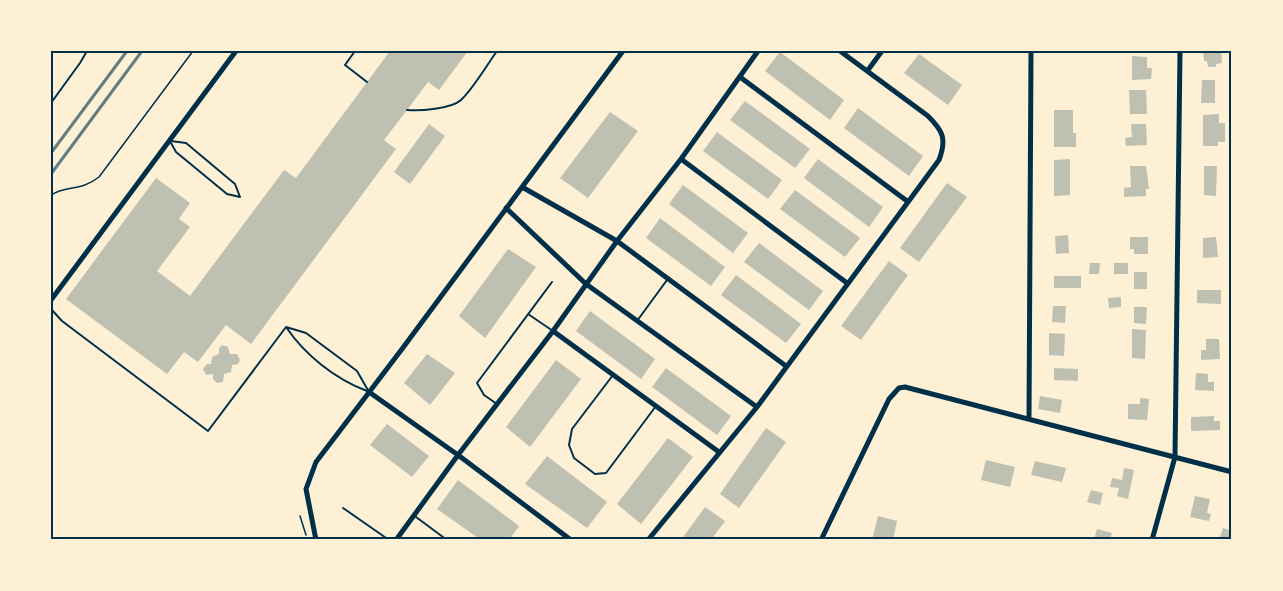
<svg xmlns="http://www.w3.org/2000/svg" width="1283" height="591" viewBox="0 0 1283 591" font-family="Raleway,sans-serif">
	<rect width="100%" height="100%" fill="#fdf0d5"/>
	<path fill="#bec0b2" d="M390,51H468L439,90L428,82L407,110L384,140L396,149L251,344L226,325L198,362L184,352L167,374L66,299L156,178L190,203L179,219L190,227L157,271L190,296L284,170L296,178Z
		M1203,51H1221L1222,63L1216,64V67H1208L1207,61H1204Z
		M780,52L844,100L830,120L765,71Z
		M919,54L962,85L948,105L904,73Z
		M1132,56L1147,57V68H1152L1151,79L1132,80Z
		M1202,80H1215V103H1201Z
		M1129,90H1146L1147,114H1130Z
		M745,101L810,149L795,168L730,120Z
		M858,108L923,156L909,176L844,128Z
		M1054,110H1073V133H1076V147H1054Z
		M610,112L638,131L588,198L560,178Z
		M1219,114V123H1225V142H1218V146H1203V115Z
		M429,124L445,136L410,184L394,172Z
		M1131,124H1146L1147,145L1126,146L1125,138L1132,137Z
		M717,132L782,180L768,199L703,151Z
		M818,159L883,207L869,227L804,178Z
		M1070,159V195L1054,196V160Z
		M1130,166H1146L1149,189H1146V196L1124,197V188L1131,187Z
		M1204,166H1217L1216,196L1204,195Z
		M947,183L967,197L919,262L900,248Z
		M683,185L748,233L733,253L669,204Z
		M795,190L860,238L845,257L780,209Z
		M660,218L725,267L711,286L646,238Z
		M1068,235L1069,253L1056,254L1055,236Z
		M1130,237H1148V254H1134V249H1130Z
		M1216,237L1218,257L1203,258V238Z
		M759,243L823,291L809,310L744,262Z
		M508,249L536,267L485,338L459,316Z
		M889,261L908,275L861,340L841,326Z
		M1090,263H1100L1099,274H1089Z
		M1114,263H1128V274H1114Z
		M1134,272H1147V289H1134Z
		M736,275L801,324L786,343L721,295Z
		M1054,276H1081V288H1054Z
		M1197,290H1221V304L1197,303Z
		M1121,297V307L1109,308L1108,298Z
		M1053,306H1066L1065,323L1052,322Z
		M1134,307H1147L1146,324L1134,323Z
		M590,311L655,359L641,379L576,331Z
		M1132,329L1146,330L1145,359L1132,358Z
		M1049,333L1065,334L1064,356L1049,355Z
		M1206,339H1219L1220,359L1201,360V350H1206Z
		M222,345L228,347L230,354H237L240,360L238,364L232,365L231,372L224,374L223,382L217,383L213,379V374L206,375L203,369L207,364H211L212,357L219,354V348Z
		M427,354L455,373L430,405L404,383Z
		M556,360L581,379L530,447L506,427Z
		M666,368L731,416L717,435L652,387Z
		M1054,368L1078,369V381L1054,380Z
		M1196,373L1208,374V382H1214V391L1195,390Z
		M1040,396L1062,400L1060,413L1038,409Z
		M1140,398L1149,399L1147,420L1128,419V404H1140Z
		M1214,416V421H1220V430L1191,431V417Z
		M387,424L429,456L412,477L370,445Z
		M766,428L786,442L739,508L720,494Z
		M668,438L693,457L641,524L617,504Z
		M547,456L607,502L587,528L525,484Z
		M986,460L1015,467L1010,487L981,480Z
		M1035,461L1066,468L1062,482L1031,475Z
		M1124,468L1134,470L1128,499L1117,496L1119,488L1110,487L1112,478L1122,480Z
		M458,480L519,526L509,540H481L437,509Z
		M1091,490L1103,493L1100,505L1087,502Z
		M1195,496L1210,499L1207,513L1211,514L1209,521L1190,517Z
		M705,507L725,521L711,540H681Z
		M878,516L897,521L893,540H872Z
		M1223,528L1232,531V540H1219Z
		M1097,529L1112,533L1110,540H1094Z"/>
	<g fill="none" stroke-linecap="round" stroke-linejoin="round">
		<path stroke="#003049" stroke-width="1.5" d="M51,195C67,185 80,192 99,177L193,51
			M300,516L306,535"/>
		<path stroke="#003049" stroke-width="2" d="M355,51L345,65L367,82
			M51,103L80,63L87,51
			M407,110C420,111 451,109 461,100C473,89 487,65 497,51
			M171,141L186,143L235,184L240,197
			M171,143L176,152L227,194L240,197
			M51,309L62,321L208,431L286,327
			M528,314L553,331
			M637,321L667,280
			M286,327L306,333L357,371L369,392
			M286,327C305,355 335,379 367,391
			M613,375L572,429L569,445L574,458L595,474L606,473L656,406
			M497,404L484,395L477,383L552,282
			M343,508L389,540
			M416,517L447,540"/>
		<path stroke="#003049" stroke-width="5" d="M868,70L882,51
			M740,77L907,201
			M681,159L847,283
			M522,187L617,241L786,366
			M506,208L586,284L757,407
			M51,300L236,51
			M553,331L719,452
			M369,392L458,455L571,540
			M1029,418L1031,51
			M316,540L306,489L316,462L402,349L623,51
			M396,540L458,455L553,331L617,241L681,159L758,51
			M648,540L757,407L939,160C947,139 943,131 928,116L840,51
			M821,540L889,399L899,388L905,387L1232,472
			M1152,540L1175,457L1180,51"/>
		<path stroke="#657d81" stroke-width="3" d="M51,153L127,51
			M51,174L142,51"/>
	</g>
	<rect width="1283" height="591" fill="none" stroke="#fdf0d5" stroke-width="105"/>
	<rect x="52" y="52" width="1178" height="486" fill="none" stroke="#003049" stroke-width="2"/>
</svg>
